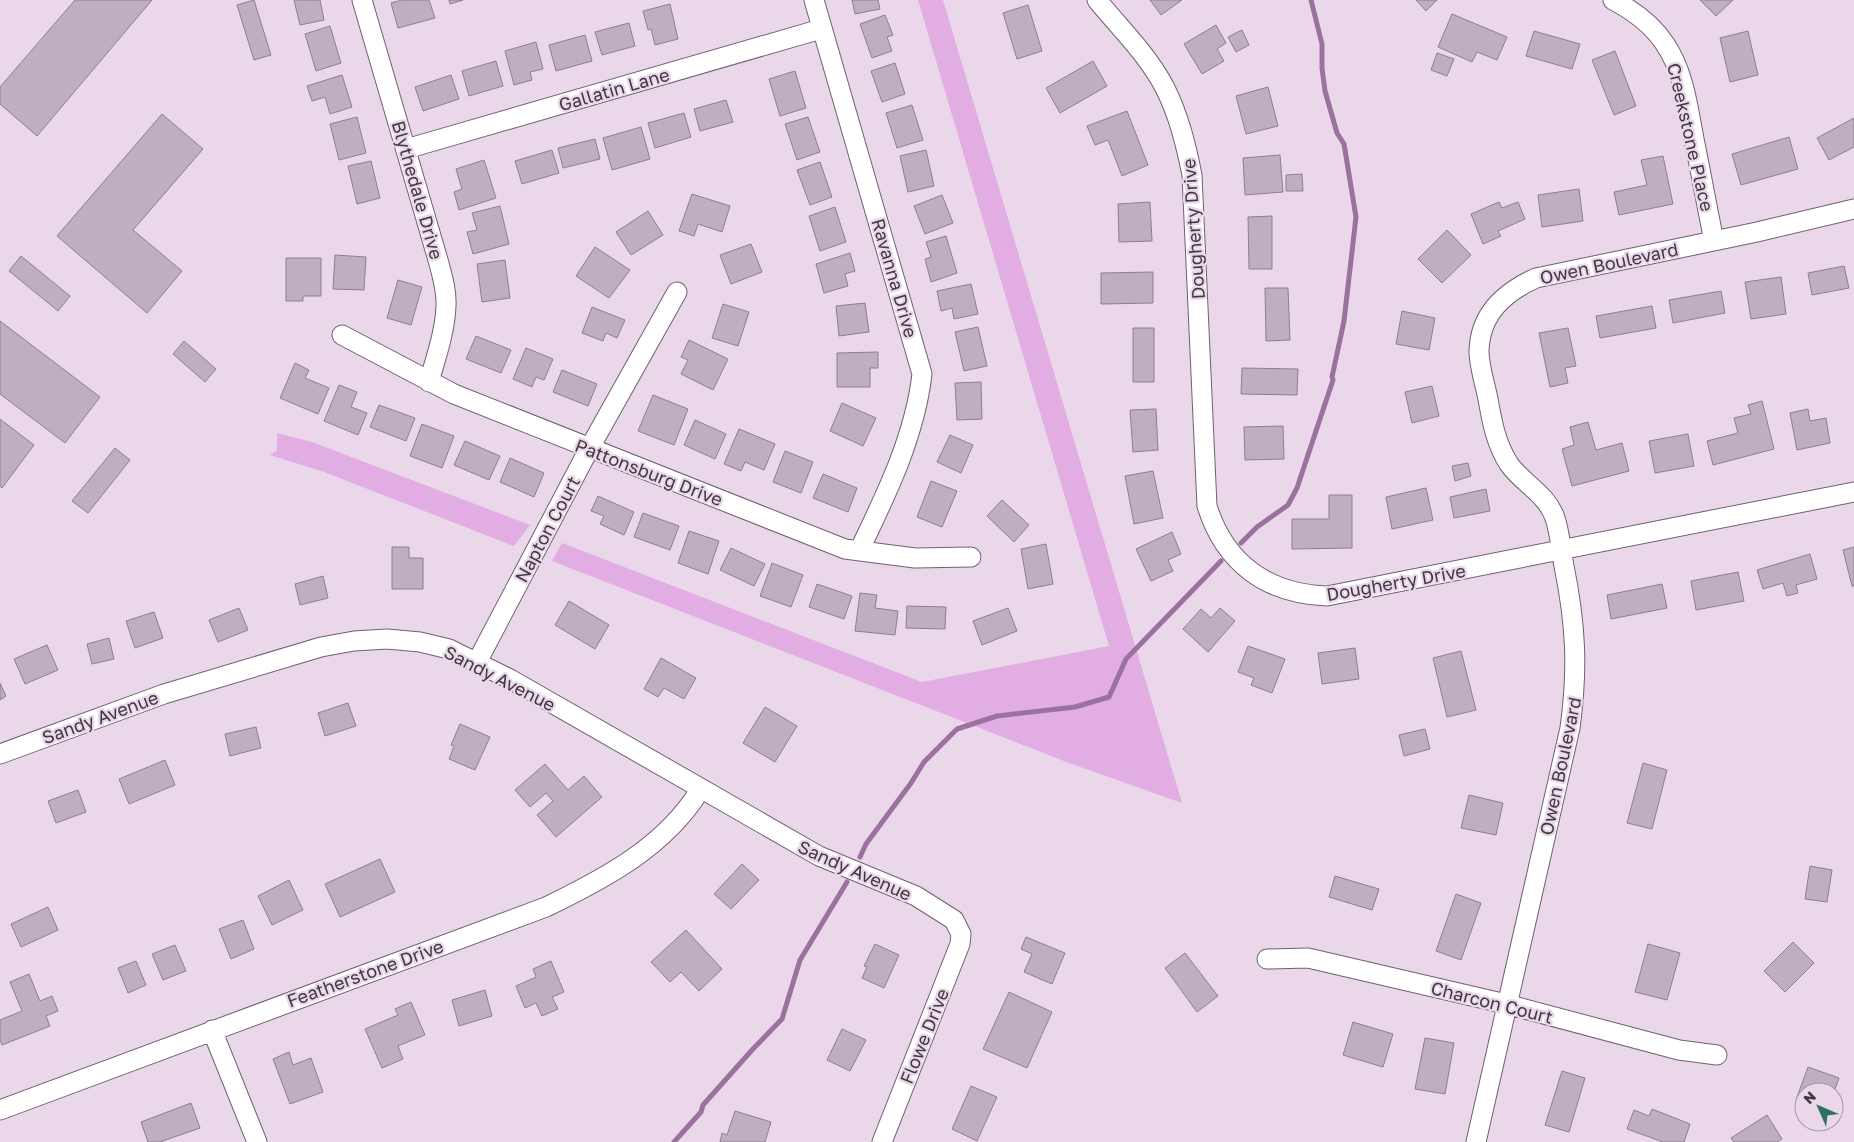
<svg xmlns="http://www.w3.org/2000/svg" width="1854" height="1142" viewBox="0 0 1854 1142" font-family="'Golos Text',sans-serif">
	<rect width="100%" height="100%" fill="#ead8ea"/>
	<path fill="#e2ade3" d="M918,0H943L1182,803L1069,763L552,561L562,543L922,682L1109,646Z
		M277,433L312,442L530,525L514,546L324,472L270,455L277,451Z"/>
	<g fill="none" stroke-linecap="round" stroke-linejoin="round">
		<path stroke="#9b729d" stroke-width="5" d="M1241,543L1257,527L1288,505L1297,488L1333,380L1332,377L1344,321L1356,217L1344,144L1337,133L1325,91L1322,68V44L1311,0
			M860,857L866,844L911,783L924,762L957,729L997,716L1075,707L1109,697L1126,659L1221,561
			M674,1142L701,1112L703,1105L752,1050L782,1019L800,960L847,882"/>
	</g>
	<path fill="#bfaebf" stroke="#8f7e8f" d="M75,0H152L37,136L0,104V87Z
		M254,0L271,55L254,60L237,5Z
		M294,0H320L324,20L300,25Z
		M402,0H429L435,18L398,28L391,3Z
		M449,0H463L450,4Z
		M852,0H878L880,9L855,14Z
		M1150,0H1182L1161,15Z
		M1416,0H1437L1426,11Z
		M1700,0H1733L1716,16Z
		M670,4L678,39L655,45L651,29L648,30L643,11Z
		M1028,5L1042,51L1017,59L1003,13Z
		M1452,14L1507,37L1497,60L1477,52L1472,62L1438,47Z
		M885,15L893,35L887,37L892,51L872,58L860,24Z
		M629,23L635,46L602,55L595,32Z
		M1216,25L1226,43L1217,49L1224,61L1202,74L1184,44Z
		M330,26L341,63L316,71L305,34Z
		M1242,30L1249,45L1236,52L1228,37Z
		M1534,31L1580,44L1572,69L1526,56Z
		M1748,31L1758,75L1730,82L1720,38Z
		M585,35L592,61L556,71L549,45Z
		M536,42L543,69L530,72L532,80L514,85L505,51Z
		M1615,51L1636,106L1614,115L1592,60Z
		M1437,53L1454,59L1447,76L1431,70Z
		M496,61L503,86L469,96L462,71Z
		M1093,61L1107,86L1060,113L1046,88Z
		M895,63L905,94L882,102L871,71Z
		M795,71L806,108L780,116L769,79Z
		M342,75L352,107L330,114L325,97L312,101L307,86Z
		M451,75L459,99L423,111L415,87Z
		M1268,87L1278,126L1246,134L1236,96Z
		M726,100L733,122L700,131L694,109Z
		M912,105L923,140L897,148L886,113Z
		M1127,111L1148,165L1122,176L1108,140L1095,145L1087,126Z
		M684,113L691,137L655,148L648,123Z
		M162,114L203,149L133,230L182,271L147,313L57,236Z
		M357,117L366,153L339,160L330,124Z
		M808,117L820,152L797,160L785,124Z
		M1854,118V147L1829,160L1817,138Z
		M641,127L650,159L612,170L603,138Z
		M1789,137L1798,169L1741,185L1732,154Z
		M595,139L600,159L563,168L558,148Z
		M552,150L559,173L522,184L515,161Z
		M926,150L934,186L908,192L900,156Z
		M1280,155L1283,192L1245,195L1243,158Z
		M1663,156L1673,204L1619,215L1614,192L1647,185L1641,160Z
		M484,160L496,198L459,210L454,192L462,189L456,169Z
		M371,161L380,198L357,204L348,166Z
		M820,162L832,197L810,205L797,170Z
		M1302,174L1303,191H1286V175Z
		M1579,189L1583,221L1542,227L1538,195Z
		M692,194L730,206L722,232L698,224L694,236L679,231Z
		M942,195L953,223L925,234L914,206Z
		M1150,202L1152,241L1119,242L1118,204Z
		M1499,202L1502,208L1518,202L1525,219L1498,231L1501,236L1483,244L1471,214Z
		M500,206L509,244L473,254L467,232L477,230L472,213Z
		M835,207L846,242L820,251L809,216Z
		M648,211L663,235L631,255L616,232Z
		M1272,216V269H1249L1248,217Z
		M1447,230L1471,255L1442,283L1418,259Z
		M946,236L957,273L931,282L925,259L931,257L926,242Z
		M751,244L762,272L731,284L720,255Z
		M595,247L630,270L609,298L576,276Z
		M850,253L855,271L845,274L848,286L824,293L816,264Z
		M335,255L366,257L364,290L333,289Z
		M21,256L70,296L58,311L9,271Z
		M286,258H321V296H303V301H286Z
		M505,260L510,298L482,302L477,264Z
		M1844,266L1849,288L1812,295L1808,273Z
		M1153,272V303L1101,304V273Z
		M1781,277L1786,314L1751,319L1745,282Z
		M398,280L422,287L411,325L387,318Z
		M971,284L978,314L954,319L952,308L941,311L937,291Z
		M1265,288H1288L1290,340L1266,341Z
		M1721,291L1725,313L1673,323L1669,300Z
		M865,303L869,332L839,336L836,306Z
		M723,304L749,312L738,346L712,338Z
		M1652,306L1656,328L1600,338L1596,316Z
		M592,307L625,320L617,338L606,333L603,341L582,333Z
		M1402,311L1435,318L1429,350L1396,344Z
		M0,321L100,397L65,443L0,394Z
		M978,327L987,366L964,371L955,332Z
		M1133,328H1154V382H1133Z
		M1568,328L1576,366L1565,368L1568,383L1550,387L1539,333Z
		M476,336L511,350L501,373L466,359Z
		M689,340L728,359L713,390L681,374L688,360L681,357Z
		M184,341L216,369L205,382L173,354Z
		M526,348L553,359L544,380L536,377L532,387L513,379Z
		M878,352V368H870V387H837V353Z
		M295,363L309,370L305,378L329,388L318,414L280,398Z
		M1242,368L1298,369L1297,395L1241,394Z
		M562,370L597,384L588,406L553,392Z
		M981,382L982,419L957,420L955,383Z
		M339,385L357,392L351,407L367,413L358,435L324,421Z
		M1432,386L1439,416L1412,423L1405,392Z
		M653,395L688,409L674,445L638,431Z
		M1762,401L1774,449L1713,465L1707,441L1738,433L1734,418L1751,414L1748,405Z
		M842,403L876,418L863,446L830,431Z
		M379,405L415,418L406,441L370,427Z
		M1156,409L1158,450L1133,452L1130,410Z
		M1808,409L1810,421L1826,418L1830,443L1797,450L1790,413Z
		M0,419L34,445L2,488L0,486Z
		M695,420L726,434L715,459L684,445Z
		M1588,422L1596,450L1622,443L1629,471L1572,486L1562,449L1574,445L1570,427Z
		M422,424L454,436L442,468L410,456Z
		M1283,426L1284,459L1245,460L1244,427Z
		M739,429L775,444L764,470L745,462L741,471L724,464Z
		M1688,434L1694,466L1655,473L1649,441Z
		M950,435L973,445L961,473L937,462Z
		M465,441L500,456L489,480L454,465Z
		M115,448L130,460L88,513L72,501Z
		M785,451L813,462L801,493L773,482Z
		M510,458L544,473L534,497L500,482Z
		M1468,463L1471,476L1455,481L1452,466Z
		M1153,471L1163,518L1134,524L1125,476Z
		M823,474L857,488L848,512L813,498Z
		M931,481L957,491L942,527L917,517Z
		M1426,488L1433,520L1392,529L1386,497Z
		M1486,489L1490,511L1454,518L1450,497Z
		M1329,495H1352V548L1292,549V519H1329Z
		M598,496L634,512L624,535L600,524L604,516L591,511Z
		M1002,500L1029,525L1014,542L987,516Z
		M643,513L679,526L670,550L634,537Z
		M689,531L719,541L708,574L678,563Z
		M1172,532L1181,554L1168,560L1173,571L1151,581L1136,549Z
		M1046,544L1053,584L1028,589L1021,549Z
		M392,547H409V558H423V589H392Z
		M1854,547V586H1852L1843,550Z
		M731,548L765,564L754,586L720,570Z
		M1810,554L1817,579L1796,585L1798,593L1787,596L1783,583L1763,589L1757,570Z
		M772,563L803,575L791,607L760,596Z
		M1738,572L1744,601L1696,610L1691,581Z
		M323,576L328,598L300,605L295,584Z
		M817,584L852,596L844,619L809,607Z
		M1662,584L1667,608L1611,619L1607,595Z
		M860,593L877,595L875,608L898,611L895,635L855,631Z
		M569,601L609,625L595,649L555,625Z
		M907,606L946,607L945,629L906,628Z
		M239,608L248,630L218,642L209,620Z
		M1008,608L1017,631L982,645L973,621Z
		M1220,608L1235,621L1208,652L1183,629L1201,609L1211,618Z
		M154,612L163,638L135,648L126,621Z
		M109,638L114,659L92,664L87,644Z
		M47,645L58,670L25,684L14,659Z
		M1248,646L1285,659L1272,693L1251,685L1254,678L1238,672Z
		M1355,648L1359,679L1322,684L1318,653Z
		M1461,651L1476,710L1447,717L1433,658Z
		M661,658L696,678L684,699L664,688L658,697L644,689Z
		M0,683L6,696L0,700Z
		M348,703L356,726L325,736L318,713Z
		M765,707L797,726L775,762L743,743Z
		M460,724L490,737L475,770L449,759L454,746L451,745Z
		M256,727L261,748L230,756L225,734Z
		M1425,729L1430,749L1404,756L1399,735Z
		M165,760L175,785L129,804L119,779Z
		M1643,763L1667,770L1652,829L1627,823Z
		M545,764L568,790L584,776L602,797L556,837L537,815L553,801L546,793L530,807L515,790Z
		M78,790L86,812L56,823L48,801Z
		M1469,795L1503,803L1496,835L1461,828Z
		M380,859L395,892L340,917L325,884Z
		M742,864L759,880L731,909L714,894Z
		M1810,866L1832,870L1827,902L1805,899Z
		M1335,876L1379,889L1372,910L1329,897Z
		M289,880L303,910L272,925L258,896Z
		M1456,894L1481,903L1461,960L1436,951Z
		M48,907L58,930L21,947L11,924Z
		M243,920L254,949L231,959L219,929Z
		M686,930L722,969L699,991L681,972L670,982L651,962Z
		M1026,937L1065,953L1052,984L1024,972L1032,954L1021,949Z
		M1793,942L1814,963L1785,992L1764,971Z
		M875,944L899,955L884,988L862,978L867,967L864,966Z
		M1648,944L1680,953L1667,1000L1635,992Z
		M175,945L186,971L163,980L152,954Z
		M1185,953L1218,996L1197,1012L1165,968Z
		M136,961L146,985L128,993L118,968Z
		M551,961L564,992L552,997L558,1009L542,1016L536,1003L525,1008L516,986L536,977L533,969Z
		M29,974L40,1001L52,996L58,1011L46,1016L50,1026L2,1045L0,1040V1020L22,1011L10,982Z
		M485,990L492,1016L459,1026L452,1000Z
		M1009,992L1052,1012L1027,1068L983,1049Z
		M411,1002L425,1035L398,1046L403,1059L382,1068L365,1029L398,1015L395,1009Z
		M1353,1022L1393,1034L1383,1067L1343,1055Z
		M842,1029L866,1040L850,1071L827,1060Z
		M1425,1038L1454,1043L1445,1094L1415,1089Z
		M289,1052L293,1065L311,1058L323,1092L290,1104L273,1059Z
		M1808,1067L1839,1078L1834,1092H1804V1100L1797,1097Z
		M1562,1071L1585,1078L1569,1132L1545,1125Z
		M971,1086L997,1097L977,1141L952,1129Z
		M191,1103L200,1128L160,1142H148L141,1122Z
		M1652,1109L1690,1124L1684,1142H1663L1627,1129L1634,1110L1649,1116Z
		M735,1111L771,1122L765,1142H720L722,1133L727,1135Z
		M1767,1115L1782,1139L1777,1142H1734L1731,1138Z"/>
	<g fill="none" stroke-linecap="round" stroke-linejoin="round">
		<defs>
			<path id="minor" d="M362,0L438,260C442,275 447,291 446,306C445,332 436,357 429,382
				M814,0L922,374C915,436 886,495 859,551
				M1097,0C1120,28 1148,55 1165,88C1179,116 1186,145 1192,175L1207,506C1225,564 1268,594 1327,596L1854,492
				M1613,0C1634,11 1652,24 1665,44C1684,72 1688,107 1694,139C1701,173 1707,207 1714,241
				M406,149L821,29
				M342,335L454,394L845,549L915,558L971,557
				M477,662L589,449L677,292
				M0,754L164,694L321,647L354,641L387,639L420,642L449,649L510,679L819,856L916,896L954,920L961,934L960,944L882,1142
				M1267,959L1308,958L1506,1004L1679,1050L1717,1055
				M212,1030L257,1142
				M0,1110L546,907C604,879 665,847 700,790
				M1476,1142L1570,728C1578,669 1576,625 1564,566C1561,550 1560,533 1555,518C1547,494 1522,483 1509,464C1496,444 1492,422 1488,399C1485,384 1479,366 1479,351C1480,313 1505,292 1536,278L1757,232L1854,209"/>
		</defs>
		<use href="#minor" stroke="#706070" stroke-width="21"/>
		<use href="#minor" stroke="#fff" stroke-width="19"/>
	</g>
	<g text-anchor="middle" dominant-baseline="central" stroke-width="4.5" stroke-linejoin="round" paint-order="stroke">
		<g font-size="18" fill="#403940" stroke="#ead8ea">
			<text transform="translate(614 89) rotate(-16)">Gallatin Lane</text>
			<text transform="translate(1691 137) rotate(77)">Creekstone Place</text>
			<text transform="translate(418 190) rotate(74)">Blythedale Drive</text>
			<text transform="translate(1193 229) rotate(-94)">Dougherty Drive</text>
			<text transform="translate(1609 263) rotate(-12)">Owen Boulevard</text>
			<text transform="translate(895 278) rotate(74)">Ravanna Drive</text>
			<text transform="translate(649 472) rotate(21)">Pattonsburg Drive</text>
			<text transform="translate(547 529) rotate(-62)">Napton Court</text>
			<text transform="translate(1396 582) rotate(-10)">Dougherty Drive</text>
			<text transform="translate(500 678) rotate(27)">Sandy Avenue</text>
			<text transform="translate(100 717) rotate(-20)">Sandy Avenue</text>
			<text transform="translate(1560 766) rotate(-78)">Owen Boulevard</text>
			<text transform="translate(855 870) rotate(24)">Sandy Avenue</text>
			<text transform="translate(365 973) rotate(-20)">Featherstone Drive</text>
			<text transform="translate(1492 1002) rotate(14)">Charcon Court</text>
			<text transform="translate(924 1036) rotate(-68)">Flowe Drive</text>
		</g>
	</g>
	<g transform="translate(1819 1107) rotate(315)"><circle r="24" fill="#ead8ea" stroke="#a698a6"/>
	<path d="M0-4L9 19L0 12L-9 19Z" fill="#2e7061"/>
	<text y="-8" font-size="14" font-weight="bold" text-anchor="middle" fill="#403940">N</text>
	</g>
</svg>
